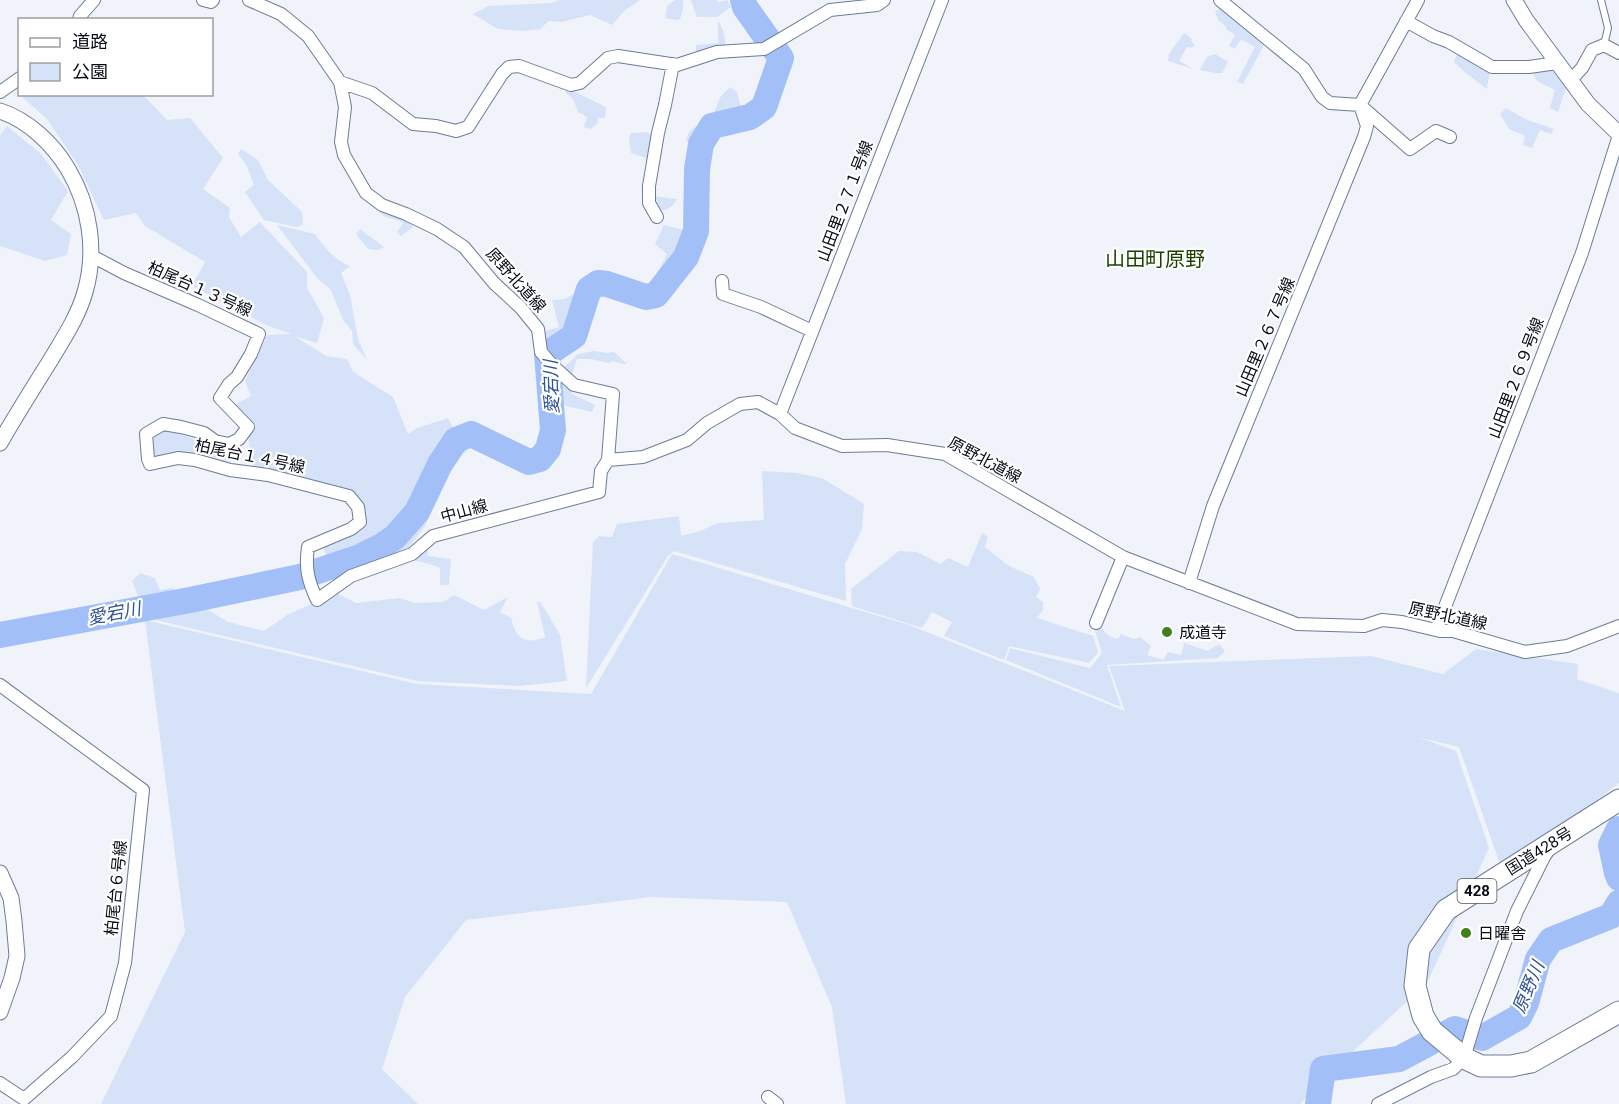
<svg xmlns="http://www.w3.org/2000/svg" width="1619" height="1104" viewBox="0 0 1619 1104" font-family="Roboto,'Noto Sans JP',sans-serif">
	<rect width="100%" height="100%" fill="#f0f3fa"/>
	<path fill="#d6e2f8" d="M560,0H640L624,11L612,25L590,15L562,22L549,21L540,29L522,31L498,29L473,14L489,6L551,3Z
		M675,0H683V10L680,19L677,20L665,18L667,6Z
		M691,0H716L719,2L727,0L731,7L717,17H697Z
		M1221,7L1264,41V45L1243,84L1237,82L1255,47L1241,39L1235,49L1229,46L1235,35L1226,29V27L1218,20L1215,12Z
		M718,20C723,29 726,36 725,47L699,53L696,51V45L718,43Z
		M1184,33L1189,36V37L1192,39L1191,41L1195,45L1192,48L1187,47L1179,61L1194,69L1168,61L1169,54Z
		M1458,51L1490,69L1487,89L1467,74L1454,62Z
		M1215,54L1228,62L1222,73H1216L1200,70L1207,57Z
		M1549,66L1566,88L1558,112L1550,108L1555,90L1537,81L1531,70Z
		M730,87L737,92L741,108L734,116L711,122L696,144L686,141L689,132L714,112L721,96Z
		M567,88L606,107L605,118H598L597,124L590,129L584,127L587,117L578,112L573,99L566,93Z
		M20,95H143L167,120L190,118L223,158L203,189L230,208L229,217L241,237L260,222L307,272V288L324,318L317,343L294,336L326,356L347,359L353,372L393,397L408,434L417,428L448,418L467,452L456,454L439,490L425,526L410,546L395,554L372,562L338,583L322,545L353,531L360,504L254,470L245,420L236,404L251,396L245,381L267,335L291,334L266,325L192,286L205,262L145,226L136,213L104,220L78,165L47,119Z
		M1506,108L1527,120L1554,129L1551,134L1540,130L1532,148L1523,145L1525,136L1509,129L1500,114Z
		M7,126L41,154L68,191L51,220L71,234L67,255L45,261L0,246V135Z
		M646,132L654,136L649,159L631,153L629,138L631,133Z
		M241,149L258,160L268,180L302,212L303,225L296,227L264,220L245,192L254,185L247,166L238,154Z
		M653,196L677,199C672,208 667,210 658,211Z
		M376,207L411,223L413,227L401,236L397,232L403,223C390,215 386,223 376,207Z
		M691,222C696,227 694,233 691,239H683L680,249L685,255L671,274L676,279L670,286L652,283L667,254L655,244L664,225L688,231Z
		M277,225L315,234C325,248 334,260 350,266L341,273L350,295L358,339L367,360L353,344L352,331L343,320L331,290L317,278Z
		M360,229L384,247L378,250L368,249L356,234Z
		M584,288L590,295L579,337C573,340 571,346 565,350C561,352 556,353 552,355L541,343L542,332L559,327L552,300L565,299Z
		M594,351L607,353L614,352L627,364H623L613,361L608,363L591,359H577L571,378L563,368L578,354Z
		M541,362L550,366L572,388V394L595,405L592,412L566,406L560,398L561,430L554,442L543,438Z
		M166,429L224,450L231,463L178,451L153,457L152,437Z
		M762,471L796,473L822,478L864,504L862,529L845,564L846,601L674,551L668,556L586,688L593,542L599,536L612,537L617,524L679,516L681,536L700,531L718,523L764,520Z
		M982,533L988,537L985,547L1009,566L1034,577L1040,589L1036,597L1043,602V610L1037,618L1093,636L1098,652L1089,663L1009,646L1004,660L944,636L952,622L932,612L922,628L852,606L851,589L899,551L917,552L941,564L948,558L968,567Z
		M424,548L428,551V556L451,559L449,585H440V568L430,564L413,560Z
		M672,554L909,625L1125,711L1109,666L1371,656L1443,674L1476,649L1578,664L1577,679L1619,693V783L1577,815L1500,864L1459,747L1418,737L1456,751L1489,848L1427,983L1323,1079L1300,1104H846L832,1007L787,902L651,897L466,920L405,997L382,1069L418,1104H101L185,932L145,620L417,684L591,694Z
		M140,573L155,578L160,590L172,588L228,622L264,631L287,615L336,593L356,603L400,598L414,603L443,602L454,595L484,610L508,597L500,612L511,618C516,639 524,645 545,637L537,601L541,603L560,635L567,681L519,686L417,681L147,618L132,581Z
		M1099,623C1104,632 1108,637 1118,639L1121,634L1134,639L1140,637L1151,646L1147,655L1163,660L1168,652L1181,655L1184,643L1208,651L1219,644L1225,651L1218,658L1107,665L1121,707L1006,660L1010,648L1090,668L1102,653L1095,631Z"/>
	<g fill="none" stroke-linecap="round" stroke-linejoin="round">
		<path stroke="#a2c0f7" stroke-width="26" d="M0,635L190,600L300,577L360,557L382,546L395,537L417,512L440,464L456,440L471,434L529,462L540,459L548,449L553,430L547,354L574,336L589,289L598,283L607,284L646,297L656,295L686,257L696,231L697,169L701,144L712,126L750,117L764,107L781,58L745,7L743,0
			M1619,829L1611,845L1617,873L1619,878
			M1318,1104L1323,1069L1399,1059L1455,1029L1482,1038L1519,1017L1526,1003L1538,959L1551,940L1611,916L1619,903"/>
		<defs>
			<path id="service" d="M1601,0L1608,28L1604,45"/>
			<path id="minor" d="M203,0L211,2L213,0
				M249,0L281,14L308,36L340,82L345,107L341,142L344,155L366,193L382,205L406,214L437,229L464,247L494,283L521,308L538,329L541,352L553,366L574,385L613,394L608,460L643,457L687,440L707,423L740,404L758,402L780,414L795,428L842,446L887,445L945,454L1123,557L1297,624L1364,626L1382,620L1402,622L1440,631H1453L1525,652L1567,646L1619,626
				M1220,0L1304,69L1322,97L1330,103L1360,105L1418,0
				M79,20L80,16L94,0
				M1406,21L1433,36L1449,42L1492,67H1529L1557,63
				M1570,81L1582,68L1592,50L1604,45L1619,53
				M340,82L372,93L413,124L436,126L456,131L468,127L502,74L509,67L519,66L571,85L580,83L608,58L618,56L677,65L717,52L764,49L830,10L877,5L884,0
				M0,92L20,78
				M1361,106L1410,149L1436,131L1450,137
				M657,217L649,203V186L658,133L665,105L673,64
				M92,256L124,273L198,305L259,334L251,354L237,377L229,384L220,398L248,427L239,439L229,444L215,441L204,433L181,427L163,424L146,434L148,459L150,464L178,458L195,460L230,470L268,475L349,496L358,507L360,522L351,529L308,547C305,568 308,581 317,600L351,576L412,554L433,536L599,492L601,471L608,460
				M722,281L723,294L761,307L812,331
				M780,414L942,0
				M1189,583L1213,506L1364,137L1367,126L1360,105
				M1096,623L1123,557
				M1436,630L1582,253L1619,135
				M0,685L143,790L125,963L111,1016L72,1057L24,1099L0,1083
				M768,1097L777,1104
				M1378,1104L1431,1077L1453,1069L1464,1058L1476,1018L1517,911L1544,857L1550,848"/>
			<path id="tertiary" d="M1514,0L1526,20L1588,104L1619,134
				M0,111C28,120 53,144 68,169C90,206 97,251 85,292C78,317 63,339 50,361C33,388 16,415 0,443
				M0,873L11,898L14,921L17,956L12,978L0,1012"/>
			<path id="trunk" d="M1619,800L1446,910L1419,949L1415,986L1423,1016L1432,1031L1464,1058L1481,1066H1511L1531,1062L1619,1012"/>
		</defs>
		<use href="#service" stroke="#6c7b98" stroke-width="8"/>
		<use href="#minor" stroke="#6c7b98" stroke-width="14"/>
		<use href="#tertiary" stroke="#6c7b98" stroke-width="17"/>
		<use href="#trunk" stroke="#6c7b98" stroke-width="23"/>
		<use href="#service" stroke="#fff" stroke-width="6"/>
		<use href="#minor" stroke="#fff" stroke-width="12"/>
		<use href="#tertiary" stroke="#fff" stroke-width="15"/>
		<use href="#trunk" stroke="#fff" stroke-width="21"/>
	</g>
	<g fill="#427f1c" stroke="#fff" stroke-width="2">
		<circle cx="1167" cy="632" r="6"/>
		<circle cx="1466" cy="933" r="6"/>
	</g>
	<g text-anchor="middle" dominant-baseline="central" stroke-width="4.5" stroke-linejoin="round" paint-order="stroke">
		<rect fill="#fff" stroke="#51555c" stroke-width="1.5" x="1457.5" y="879" width="39" height="24" rx="4.5"/>
		<g font-size="15" font-weight="bold" fill="#070c16">
			<text x="1477" y="891">428</text>
		</g>
		<g font-size="16" fill="#070c16" stroke="#fff">
			<text transform="translate(845 201) rotate(-69)">山田里２７１号線</text>
			<text transform="translate(516 280) rotate(48)">原野北道線</text>
			<text transform="translate(200 289) rotate(24)">柏尾台１３号線</text>
			<text transform="translate(1265 337) rotate(-67)">山田里２６７号線</text>
			<text transform="translate(1516 378) rotate(-69)">山田里２６９号線</text>
			<text transform="translate(250 456) rotate(12)">柏尾台１４号線</text>
			<text transform="translate(985 460) rotate(28)">原野北道線</text>
			<text transform="translate(464 511) rotate(-15)">中山線</text>
			<text transform="translate(1448 616) rotate(12)">原野北道線</text>
			<text transform="translate(1539 851) rotate(-32)">国道428号</text>
			<text transform="translate(116 888) rotate(-84)">柏尾台６号線</text>
		</g>
		<g font-size="16" fill="#070c16" stroke="#fff" text-anchor="start">
			<text x="1179" y="632">成道寺</text>
			<text x="1478" y="933">日曜舎</text>
		</g>
		<g font-size="18" font-style="italic" fill="#315295" stroke="#fff">
			<text transform="translate(551 387) rotate(-92)">愛宕川</text>
			<text transform="translate(114 613) rotate(-11)">愛宕川</text>
			<text transform="translate(1528 987) rotate(-67)">原野川</text>
		</g>
		<g font-size="20" fill="#1b4100" stroke="#fff">
			<text x="1155" y="259">山田町原野</text>
		</g>
	</g>
	<rect x="18" y="18" width="195" height="78" fill="#ffffff" stroke="#9c9ea2" stroke-width="1.5"/>
	<rect x="30" y="38" width="30" height="9" fill="#ffffff" stroke="#9c9ea2" stroke-width="1.5"/>
	<text x="72" y="48" font-size="18" fill="#070c16">道路</text>
	<rect x="30" y="63" width="30" height="18" fill="#d6e2f8" stroke="#9c9ea2" stroke-width="1.5"/>
	<text x="72" y="78" font-size="18" fill="#070c16">公園</text>
</svg>
